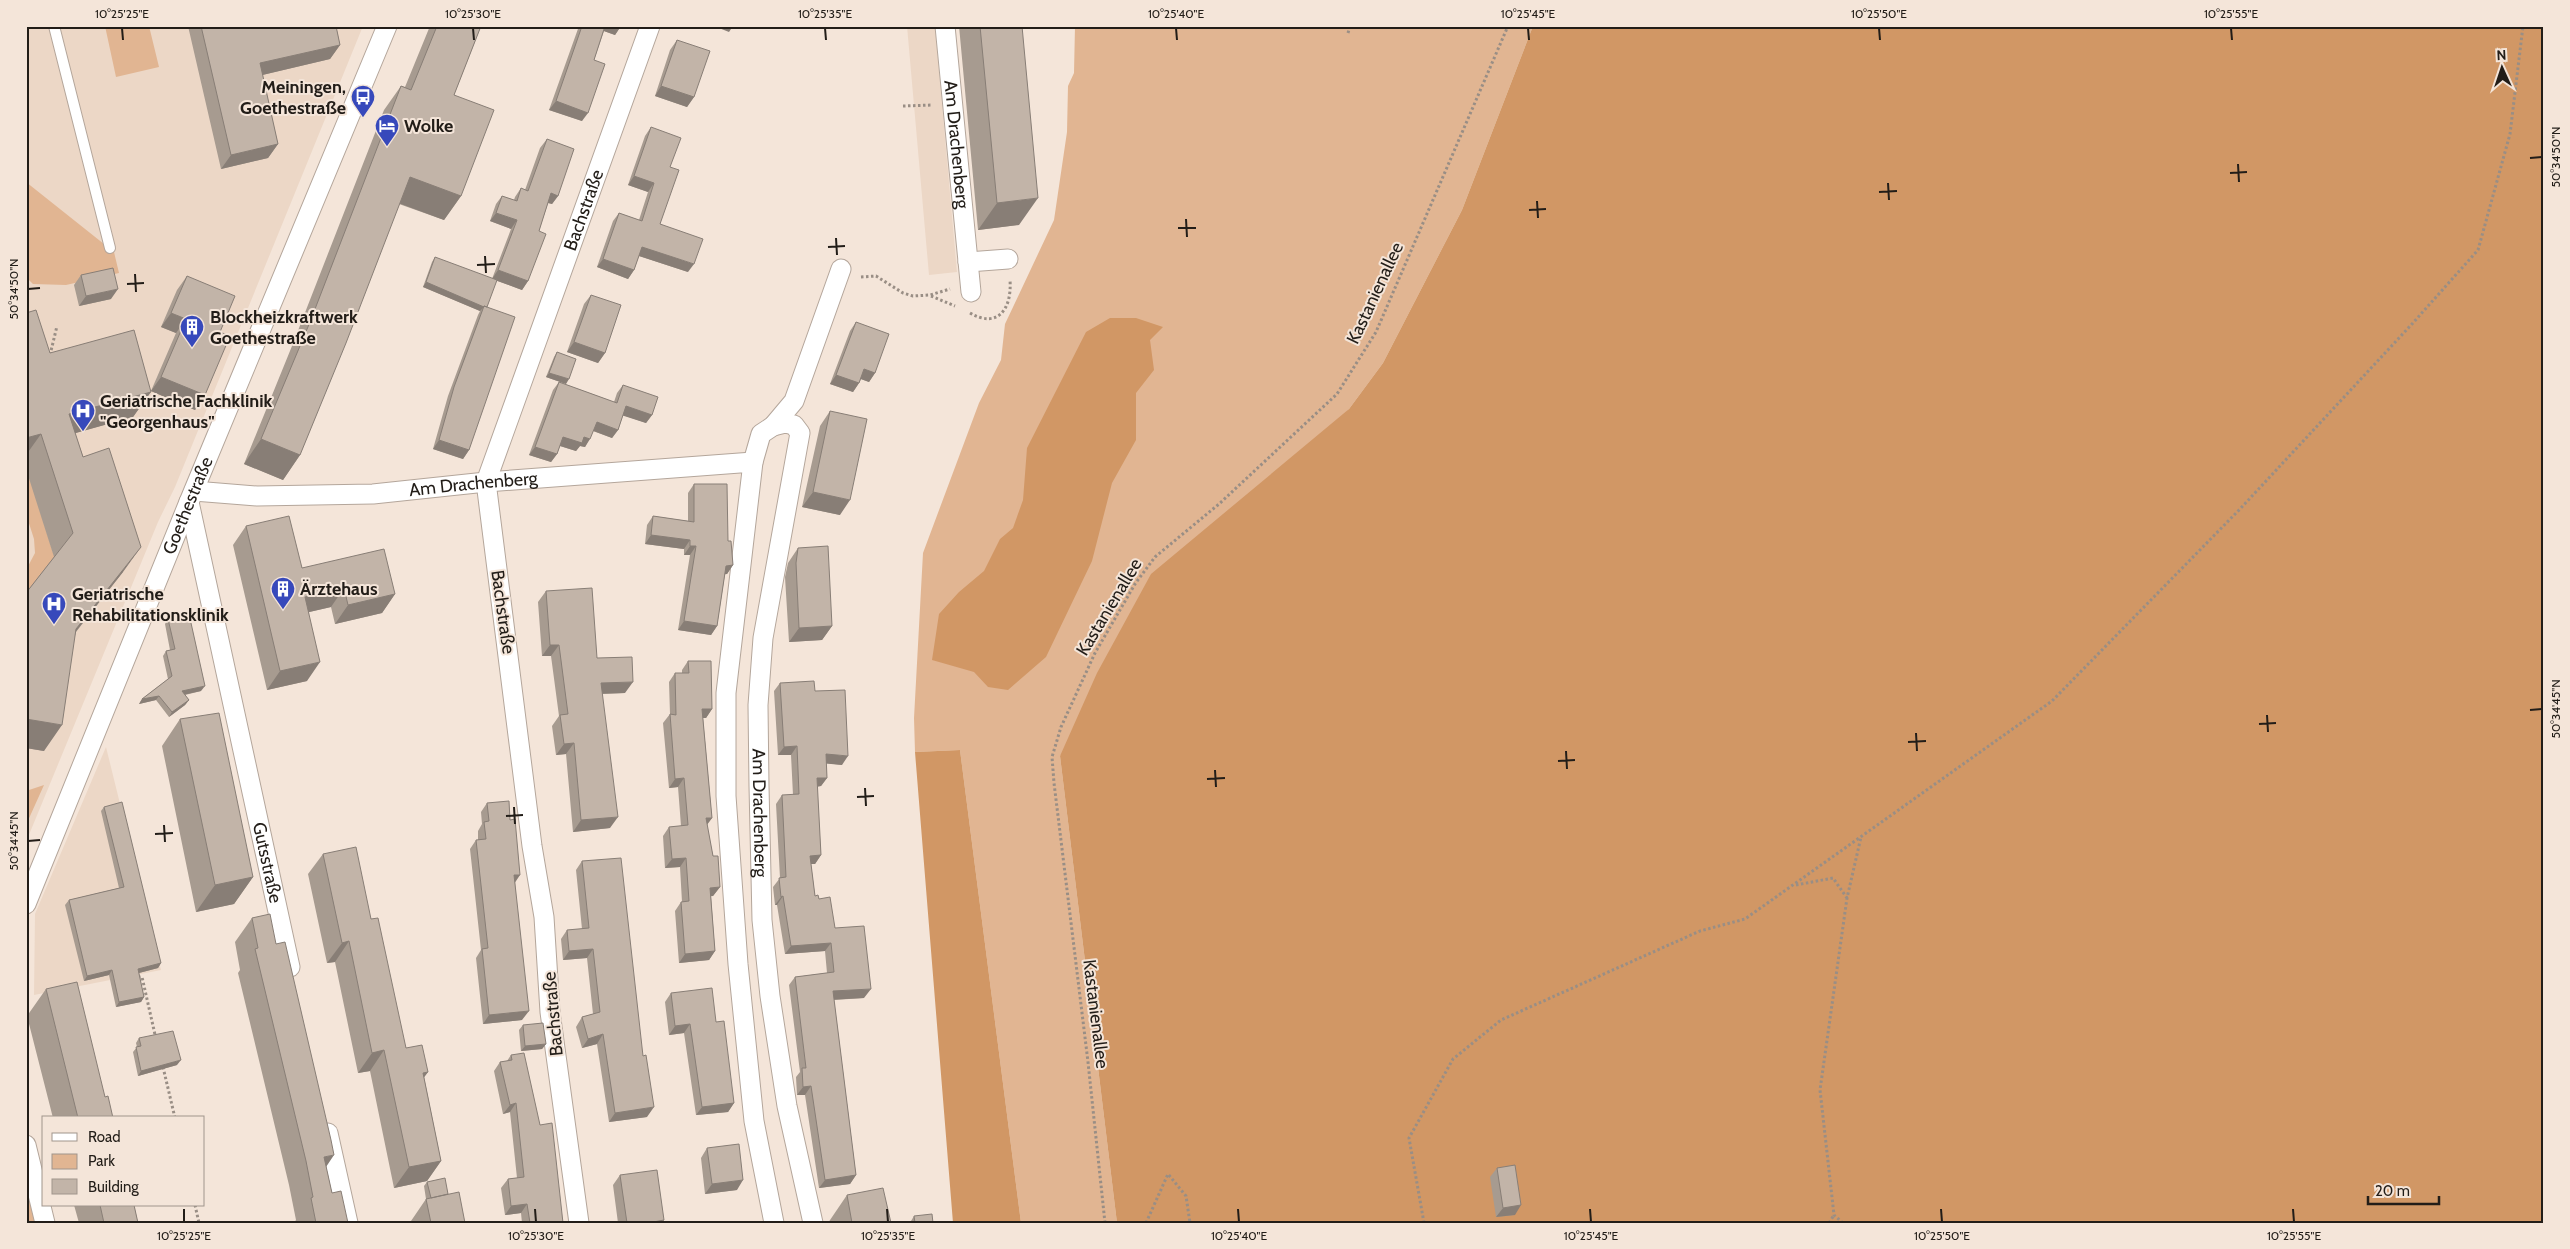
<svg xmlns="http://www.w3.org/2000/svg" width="2570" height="1249" viewBox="0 0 2570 1249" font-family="Cabin,sans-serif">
	<rect width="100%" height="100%" fill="#f4e5d9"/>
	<path fill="#ecd7c6" d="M26,26H363L175,487L158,522L26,842Z
		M907,26H935L957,272L929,275Z
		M106,747L161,970L34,995L35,914Z"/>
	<path fill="#e1b592" d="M105,26H149L159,67L116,77Z
		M1075,26H1533L1462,210L1383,363L1349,409L1060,756L1117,1223H1021L960,750L915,752L914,718L923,553L979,403L1001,360L1005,324L1054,220L1067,132L1068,86L1074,73Z
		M26,182L114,252L119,273L66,285L33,284L26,277Z
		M27,469L55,559L26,595V570L35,553L34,539L26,514Z
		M44,785L26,825V791Z
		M26,1186L35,1223H26Z"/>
	<path fill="#d19765" d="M1533,26H2544V1223H1117L1060,756L1097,673L1151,574L1349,409L1383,363L1462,210Z
		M1110,318H1136L1163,327L1150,340L1154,370L1136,393V440L1112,483L1092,561L1046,657L1008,690L988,687L974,672L932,660L939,614L959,592L984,571L1000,539L1013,528L1023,500L1027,448L1086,332Z
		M960,750L1021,1223H953L915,752Z"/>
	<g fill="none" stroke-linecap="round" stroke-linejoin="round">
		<defs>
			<path id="lane" d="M54,26L110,248"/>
			<g id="street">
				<path id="s1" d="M945,26L971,292"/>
				<path d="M968,262L1008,259"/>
				<path id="s2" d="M773,426L785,423L794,425L800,433L763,638L758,705L759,786L762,920L770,996L787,1106L813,1223"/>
				<path d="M753,462L761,434L773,426L794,401L841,269"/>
				<path id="s3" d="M194,491L257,496L373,494L486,482L753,462L726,693V796L738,964L754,1121L774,1223"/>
				<path id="s4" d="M189,502L290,967"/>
				<path id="s5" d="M26,904L189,502L387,26"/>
				<path d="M328,1133L348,1223"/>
				<path d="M26,1145L45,1223"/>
				<path id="s6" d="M579,1223L550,1012L544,917L532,846L486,482L650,26"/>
			</g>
		</defs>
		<use href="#lane" stroke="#b4a69b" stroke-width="12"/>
		<use href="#street" stroke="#b4a69b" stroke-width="21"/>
		<path stroke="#998e85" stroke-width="3" stroke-dasharray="2.5 2.5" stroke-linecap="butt" d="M1348,33L1350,26
			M903,106L932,105
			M861,277L876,276L903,293L913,296L930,295L950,289
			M931,296L955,306
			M970,313C998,329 1012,309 1010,280
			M50,355L57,326
			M1796,885L1833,878L1847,898
			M138,977H142L156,1039
			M163,1067L175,1118
			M195,1205L199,1223
			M1105,1223L1088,1062L1054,783L1052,757L1061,727L1095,653L1135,584L1155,557L1219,504L1337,394L1376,332L1508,26
			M1146,1223L1168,1174L1186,1196L1190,1223
			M1424,1223L1409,1138L1453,1059L1501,1020L1700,931L1745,919L2052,701L2240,509L2412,324L2478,250L2510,134L2523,26
			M1829,1223L1834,1215
			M1843,1223L1834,1215L1820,1090L1847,898L1861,837"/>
		<use href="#lane" stroke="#fff" stroke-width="10"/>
		<use href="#street" stroke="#fff" stroke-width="19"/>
	</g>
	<path fill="#a79b90" d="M188,26H336L340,45L330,59L262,75L278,144L268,158L221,169Z
		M430,26H481L454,95L461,196L444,220L399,204L300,455L283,480L244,464L292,346L384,110L401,86L405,87Z
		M579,26H621L615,35L604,31L594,60L582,121L549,110Z
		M959,26H1022L1019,225L978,230Z
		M677,40L694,97L687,107L655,96L670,50Z
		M651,127L670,167L660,224L688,272L639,256L634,270L628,279L597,267L613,221L619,213L639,220L648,192L628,185L645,136Z
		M547,139L558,196L552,204L548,203L539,231L528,281L522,290L492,279L511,229L490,221L496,204L502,196L514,200L515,197L521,188L525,190L540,148Z
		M435,257L487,307L469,450L463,459L433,449L448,396L478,315L480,311L423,287L432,262Z
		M81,275L111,299L79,306L74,285Z
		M187,276L220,332L205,395L195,410L151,391L133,417L75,433L123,572L76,632L44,751L26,748V593L54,557L26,469V313L50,353L151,391L176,333L161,327L177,290Z
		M591,295L605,353L598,363L567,352L584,304Z
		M856,322L875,373L869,382L861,379L859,383L853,392L830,384L850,331Z
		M557,352L566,384L546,377L554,357Z
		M559,382L614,402L617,393L623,385L652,415L646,423L623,415L618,430L612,438L593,431L585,447L580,446L576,451L560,446L557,454L551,462L529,455L553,390Z
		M830,411L840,515L802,507L820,426Z
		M694,484L728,541L733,565L727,574H725L717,626L711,635L678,630L690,555H684V549L645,544L647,525L653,516L688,521V493Z
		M246,526L302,568L395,594L382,613L335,624L331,607L309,612L307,681L267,690L233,545Z
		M798,548L832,626L822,640L789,642L785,577L788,563Z
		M546,591L597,658L625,693L602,694L610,828L573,832L566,754L556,755L552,726L559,716L551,656H542L538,602Z
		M168,619L201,691L185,695L189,700L185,705L169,717L156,700L139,704L142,699L168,679L163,656L166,651L170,650L165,624Z
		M688,661L712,709L706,718H703L712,818L707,825L713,856L720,887L713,896H711L715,951L709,960L679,963L675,911L681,902H682L680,867L665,868L663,836L669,827L681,826L678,787L669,788L663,723L670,714L669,682L675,673H682V670Z
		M780,683L815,691L842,765L826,763L827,778L821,786L817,787L821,855L815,864H811L815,896L819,899L835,928L864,998L834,1000L856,1175L850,1184L819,1188L805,1095H797L796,1077L800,1072L789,985L795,977L827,973L825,951L785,954L777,905H775L773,887L780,878L776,804L782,795H793L791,755H778L774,691Z
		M180,719L253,877L234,904L196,912L162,746Z
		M487,803L515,882L522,1020L483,1024L476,958L481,950L470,849L476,840H478V831L482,824L481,812Z
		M104,807L161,963L158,968L139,973L144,997L141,1002L116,1007L109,975L84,981L65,905L69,900L119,888L101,811Z
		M323,854L371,919L406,1048L428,1072L424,1077L441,1161L427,1181L394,1188L370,1071L358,1073L335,962L327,963L308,874Z
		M582,861L647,1117L609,1122L597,1044L582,1048L576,1027L582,1017L593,1014L587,958L563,960L561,939L567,930L582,929L576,870Z
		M252,918L326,1166L332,1193L348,1223H294L296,1220L289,1185L238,973L240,970L235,942Z
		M46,989L105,1097L113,1118H53L27,1016Z
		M671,993L716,1022L734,1103L728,1112L696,1115L684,1033L669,1035L665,1002Z
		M523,1025L546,1044L542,1049L521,1051L519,1030Z
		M139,1038L177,1065L138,1076L133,1052L137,1047L136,1043Z
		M511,1055L540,1125L563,1223H522L521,1213L505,1215L501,1188L508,1179L517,1178L510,1112L503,1114L494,1071L500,1062L507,1061Z
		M707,1148L737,1190L705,1194L701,1158Z
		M1497,1168L1515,1215L1496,1217L1490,1177Z
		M620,1175L663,1223H618L613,1185Z
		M427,1182L448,1194L465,1223H411V1221L426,1199L424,1186Z
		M847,1195L891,1223H828Z
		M74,1205H134L138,1223H79Z
		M914,1216L933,1223H911V1221Z"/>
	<path fill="#887e76" d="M604,26H621L615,35L601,30Z
		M714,26H733L729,32Z
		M340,45L330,59L250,78L260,63Z
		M661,86L694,97L687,107L655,96Z
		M556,101L588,113L582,121L549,110Z
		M278,144L268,158L221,169L231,155Z
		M634,176L654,183L648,192L628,185Z
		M410,177L461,196L444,220L393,201Z
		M551,193L558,196L552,204L545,202Z
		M1038,198L1019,225L978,230L997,203Z
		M496,213L517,220L511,229L490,221Z
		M642,247L694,264L688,272L636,255Z
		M603,259L634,270L628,279L597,267Z
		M498,270L528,281L522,290L492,279Z
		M426,282L484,307L480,311L423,287Z
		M118,289L111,299L79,306L86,296Z
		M171,313L186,319L176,333L161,327Z
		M574,342L605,353L598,363L567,352Z
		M864,369L875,373L869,382L858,378Z
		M549,373L569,379L566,384L546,377Z
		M836,375L859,383L853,392L830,384Z
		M161,377L205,395L195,410L151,391Z
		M151,392L133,417L51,440L69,414Z
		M626,406L652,415L646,423L621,415Z
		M597,422L618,430L612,438L591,430Z
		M41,434L26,455V438Z
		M563,437H584L590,439L585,447L580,446L576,451L557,445Z
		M261,439L300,455L283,480L244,464Z
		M439,440L469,450L463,459L433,449Z
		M535,447L557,454L551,462L529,455Z
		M813,492L850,500L840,515L802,507Z
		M651,535L690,540L684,549L645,544Z
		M690,546H696L690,555H684Z
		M141,547L123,572L58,654L76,629Z
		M733,565L727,574L720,575L726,566Z
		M344,588L331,607L292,616L305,597Z
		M395,594L382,613L335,624L348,605Z
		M684,621L717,626L711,635L678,630Z
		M832,626L822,640L789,642L799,628Z
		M550,645H559L551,656H542Z
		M320,662L307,681L267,690L280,671Z
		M633,682L625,693L593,694L601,683Z
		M205,686L201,691L178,696L182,691Z
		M159,696L156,700L139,704L142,699Z
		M189,700L185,705L169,717L172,712Z
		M702,709H712L706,718H696Z
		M26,719L62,725L44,751L26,748Z
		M574,743L566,754L556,755L564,744Z
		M797,746L791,755H778L784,747Z
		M826,754L848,756L842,765L820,763Z
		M684,778L678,787L669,788L675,779Z
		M817,778H827L821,786L810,787Z
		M618,817L610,828L573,832L581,820Z
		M706,818H712L705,827Z
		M821,855L815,864H804L810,856Z
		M686,858L680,867L665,868L672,859Z
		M514,875H520L514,884Z
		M253,877L234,904L196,912L215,885Z
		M720,887L713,896L704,897L710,888Z
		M783,896L777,905H775L781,897Z
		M349,941L335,962L327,963L342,943Z
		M831,943L825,951L785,954L791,946Z
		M593,949L587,958L563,960L569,951Z
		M715,951L709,960L679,963L685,954Z
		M161,963L158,968L135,974L138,969Z
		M112,970L109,975L84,981L87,976Z
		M871,989L864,998L827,1000L833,991Z
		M144,997L141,1002L116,1007L119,1002Z
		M529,1011L522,1020L483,1024L489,1015Z
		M690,1024L684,1033L669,1035L675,1026Z
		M603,1034L597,1044L582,1048L588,1039Z
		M546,1044L542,1049L521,1051L525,1046Z
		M384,1050L370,1071L358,1073L372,1053Z
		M181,1060L177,1065L138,1076L141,1071Z
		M428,1072L413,1092L423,1073Z
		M811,1086L805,1095H797L803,1087Z
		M516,1103L510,1112L503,1114L510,1105Z
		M734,1103L728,1112L696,1115L702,1107Z
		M654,1107L647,1117L609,1122L615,1113Z
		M334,1155L318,1179L324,1157Z
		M441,1161L427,1181L394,1188L409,1167Z
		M856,1175L850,1184L819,1188L825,1180Z
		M743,1180L737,1190L705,1194L712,1184Z
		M527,1204L521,1213L505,1215L511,1206Z
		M1521,1205L1515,1215L1496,1217L1503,1208Z
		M664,1220L663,1223H648Z"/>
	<path fill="#c2b4a8" stroke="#887e76" d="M201,26H336L340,45L260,63L278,144L231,155Z
		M437,26H481L454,95L494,110L461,196L410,177L346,343L300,455L261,439L310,322L401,86L411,90Z
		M582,26H605L594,60L605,64L588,113L556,101Z
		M980,26H1022L1038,198L997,203Z
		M677,40L710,51L694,97L661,86Z
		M651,127L681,138L670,167L679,170L660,224L703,239L694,264L642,247L634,270L603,259L619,213L642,221L654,183L634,176Z
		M547,139L574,149L558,196L551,193L539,231L546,234L528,281L498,270L517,220L496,213L502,196L517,201L521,188L528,191Z
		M435,257L497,280L487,307L484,306V307L426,282Z
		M113,268L118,289L86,296L81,275Z
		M187,276L235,296L220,332L230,336L205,395L161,377L186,319L171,313Z
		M591,295L621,305L605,353L574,342Z
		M484,306L515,317L469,450L439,440L454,387Z
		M36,310L50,353L134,330L151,392L69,414L83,457L109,448L141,547L76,629L62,725L26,719V593L73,533L41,434L26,438V313Z
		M856,322L889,334L875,373L864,369L859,383L836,375Z
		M557,352L576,359L569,379L549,373Z
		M559,382L617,403L623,385L658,397L652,415L626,406L618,430L597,422L590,439L584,437L582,443L563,437L557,454L535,447Z
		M830,411L867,419L850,500L813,492Z
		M694,484H727L728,541H731L733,565L726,566L717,626L684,621L696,546H690V540L651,535L653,516L694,522Z
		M289,516L302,568L384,549L395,594L348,605L344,588L305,597L320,662L280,671L246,526Z
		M828,546L832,626L799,628L796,563L798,548Z
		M592,588L597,658L632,657L633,682L601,683L618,817L581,820L574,743L564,744L560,715L568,714L559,645H550L546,591Z
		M189,614L205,686L182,691L189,700L172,712L159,696L142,699L172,676L166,651L175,649L168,619Z
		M688,661H711L712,709H702L712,818H706L713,856H718L720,887L710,888L715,951L685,954L681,902L689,901L686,858L672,859L669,827L688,825L684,778L675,779L670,714L676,715L675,673H689Z
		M814,681L815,691L845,690L848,756L826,754L827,778H817L821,855L810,856L815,896L818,895L819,899L830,897L835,928L864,926L871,989L833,991L856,1175L825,1180L811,1086L803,1087L802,1068H806L795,977L834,972L831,943L791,946L783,896L781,897L779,878L786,877L782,795L799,794L797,746L784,747L780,683Z
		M219,713L253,877L215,885L180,719Z
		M509,801L510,820L515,819L520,875H514L529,1011L489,1015L482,949L488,948L476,840L486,839L484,822L489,821L487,803Z
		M122,802L161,963L138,969L144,997L119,1002L112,970L87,976L69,900L124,887L104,807Z
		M356,847L371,919L378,918L406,1048L422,1045L428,1072L423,1073L441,1161L409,1167L384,1050L372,1053L349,941L342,943L323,854Z
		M621,858L643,1056L646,1055L654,1107L615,1113L603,1034L588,1039L582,1017L600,1012L593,949L569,951L567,930L589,928L582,861Z
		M270,914L276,944L285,942L331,1140L334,1155L324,1157L332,1193L341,1191L348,1223H316L311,1198L313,1197L306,1161L255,949L258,948L252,918Z
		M77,982L105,1097L108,1096L113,1118H78L46,989Z
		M712,988L716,1022L724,1021L734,1103L702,1107L690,1024L675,1026L671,993Z
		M543,1023L546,1044L525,1046L523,1025Z
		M173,1031L181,1060L141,1071L136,1047L141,1046L139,1038Z
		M524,1053L540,1125L552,1123L563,1223H530L527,1204L511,1206L508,1179L524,1177L516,1103L510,1105L500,1062L512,1060L511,1055Z
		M739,1144L743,1180L712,1184L707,1148Z
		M1515,1165L1521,1205L1503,1208L1497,1168Z
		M657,1170L664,1220L648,1223H627L620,1175Z
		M445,1178L448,1194L431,1198L427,1182Z
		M883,1188L891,1223H852L847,1195Z
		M459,1192L465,1223H431L426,1199Z
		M100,1205H134L138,1223H104Z
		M932,1214L933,1223H915L914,1216Z"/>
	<path fill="none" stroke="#221d18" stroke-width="2" d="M122,28L123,40M473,28L474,40M825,28L826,40M1176,28L1177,40M1528,28L1529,40M1879,28L1880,40M2231,28L2232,40M2530,158L2542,157M2238,164L2239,182M2230,173L2247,172M1888,183L1889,200M1879,192L1897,191M1537,201L1538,218M1529,210L1546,209M1186,219L1187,237M1178,228H1196M836,238L837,255M828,247L845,246M485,256L486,273M477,265L495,264M135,274L136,292M127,284L144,283M28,289L40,288M2530,710L2542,709M2267,715L2268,732M2259,724L2276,723M1916,733L1917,751M1908,742L1926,741M1566,751L1567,769M1558,761L1575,760M1215,770L1216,787M1207,779L1225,778M865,788L866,806M857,797L874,796M514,807L515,824M506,816L523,815M164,825L165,842M155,834L173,833M28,841L40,840M184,1209V1222M535,1209L536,1222M887,1209L888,1222M1238,1209L1239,1222M1590,1209L1591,1222M1941,1209L1942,1222M2293,1209L2294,1222"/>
	<defs>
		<symbol id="bus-pin" viewBox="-11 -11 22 30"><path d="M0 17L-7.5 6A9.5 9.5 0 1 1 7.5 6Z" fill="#3749bb" stroke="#f4e5d9"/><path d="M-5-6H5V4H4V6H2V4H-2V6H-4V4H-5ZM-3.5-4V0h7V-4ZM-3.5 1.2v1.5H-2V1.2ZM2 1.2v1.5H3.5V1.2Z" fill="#fff"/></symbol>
		<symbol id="hotel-pin" viewBox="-11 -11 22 30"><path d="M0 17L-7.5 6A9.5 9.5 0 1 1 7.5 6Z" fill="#3749bb" stroke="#f4e5d9"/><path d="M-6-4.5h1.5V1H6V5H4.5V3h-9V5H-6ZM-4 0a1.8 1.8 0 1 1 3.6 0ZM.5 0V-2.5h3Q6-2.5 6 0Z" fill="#fff"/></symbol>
		<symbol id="building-pin" viewBox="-11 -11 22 30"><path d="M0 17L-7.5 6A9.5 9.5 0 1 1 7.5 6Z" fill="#3749bb" stroke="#f4e5d9"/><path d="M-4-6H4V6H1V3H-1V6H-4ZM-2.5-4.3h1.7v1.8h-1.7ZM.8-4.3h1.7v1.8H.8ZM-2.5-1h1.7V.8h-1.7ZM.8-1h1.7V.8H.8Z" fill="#fff"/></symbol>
		<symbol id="hospital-pin" viewBox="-11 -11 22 30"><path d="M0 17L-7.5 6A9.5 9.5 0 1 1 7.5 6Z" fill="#3749bb" stroke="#f4e5d9"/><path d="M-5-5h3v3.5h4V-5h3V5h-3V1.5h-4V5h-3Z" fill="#fff"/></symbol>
	</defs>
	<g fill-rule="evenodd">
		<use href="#bus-pin" x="349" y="83" width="28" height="38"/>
		<use href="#hotel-pin" x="373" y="112" width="28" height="38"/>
		<use href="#building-pin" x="178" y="313" width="28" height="38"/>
		<use href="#hospital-pin" x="69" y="397" width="28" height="38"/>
		<use href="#building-pin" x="269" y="575" width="28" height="38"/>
		<use href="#hospital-pin" x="40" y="590" width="28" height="38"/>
	</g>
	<g text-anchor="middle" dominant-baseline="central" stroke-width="4" stroke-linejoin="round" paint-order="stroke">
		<g font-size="18" font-weight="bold" fill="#221d18" stroke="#f4e5d9" text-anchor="start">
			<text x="346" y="87" text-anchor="end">Meiningen,<tspan x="346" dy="21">Goethestraße</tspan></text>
			<text x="404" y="126">Wolke</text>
			<text x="210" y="317">Blockheizkraftwerk<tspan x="210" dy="21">Goethestraße</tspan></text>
			<text x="100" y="401">Geriatrische Fachklinik<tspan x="100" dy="21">"Georgenhaus"</tspan></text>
			<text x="300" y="589">Ärztehaus</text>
			<text x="72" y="594">Geriatrische<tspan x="72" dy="21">Rehabilitationsklinik</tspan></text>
		</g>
		<g font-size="18" fill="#221d18" stroke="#f4e5d9">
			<text stroke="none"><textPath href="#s1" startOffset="119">Am Drachenberg</textPath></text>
			<text stroke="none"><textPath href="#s6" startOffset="1036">Bachstraße</textPath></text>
			<text transform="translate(1375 293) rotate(-65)">Kastanienallee</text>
			<text stroke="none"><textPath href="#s3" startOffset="280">Am Drachenberg</textPath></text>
			<text stroke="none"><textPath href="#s5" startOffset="430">Goethestraße</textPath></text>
			<text transform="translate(1109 607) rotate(-59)">Kastanienallee</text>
			<text transform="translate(503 612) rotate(82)">Bachstraße</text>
			<text stroke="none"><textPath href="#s2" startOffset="415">Am Drachenberg</textPath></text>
			<text stroke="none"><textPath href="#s4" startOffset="369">Gutsstraße</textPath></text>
			<text transform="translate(553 1014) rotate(-95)">Bachstraße</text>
			<text transform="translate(1096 1014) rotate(83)">Kastanienallee</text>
		</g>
	</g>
	<rect width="2570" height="1249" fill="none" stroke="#f4e5d9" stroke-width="55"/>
	<rect x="42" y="1116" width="162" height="90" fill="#f4e5d9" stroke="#a0958c"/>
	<rect x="52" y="1133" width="25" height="8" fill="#ffffff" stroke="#a0958c"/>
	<text x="88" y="1142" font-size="15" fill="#221d18">Road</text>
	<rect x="52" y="1154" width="25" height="15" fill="#e1b592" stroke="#a0958c"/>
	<text x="88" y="1166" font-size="15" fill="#221d18">Park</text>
	<rect x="52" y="1179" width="25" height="15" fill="#c2b4a8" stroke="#a0958c"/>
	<text x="88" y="1192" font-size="15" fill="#221d18">Building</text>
	<g transform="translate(2502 68) rotate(357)" stroke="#f4e5d9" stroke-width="4" paint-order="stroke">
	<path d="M0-4L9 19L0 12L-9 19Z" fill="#221d18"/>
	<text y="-8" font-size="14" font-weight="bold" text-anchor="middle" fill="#221d18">N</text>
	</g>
	<path d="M2368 1196v8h71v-8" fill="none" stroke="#221d18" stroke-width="2.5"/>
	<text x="2375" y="1196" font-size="15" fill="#221d18" stroke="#f4e5d9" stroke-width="4" paint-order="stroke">20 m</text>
	<rect x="28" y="28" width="2514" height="1194" fill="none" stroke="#221d18" stroke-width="2"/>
	<g font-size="12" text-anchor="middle" fill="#221d18">
		<text x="122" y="18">10°25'25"E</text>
		<text x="473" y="18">10°25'30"E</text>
		<text x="825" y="18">10°25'35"E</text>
		<text x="1176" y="18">10°25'40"E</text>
		<text x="1528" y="18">10°25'45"E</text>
		<text x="1879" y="18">10°25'50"E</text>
		<text x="2231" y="18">10°25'55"E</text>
		<text transform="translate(2556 157) rotate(-90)" y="4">50°34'50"N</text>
		<text transform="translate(14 289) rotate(-90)" y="4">50°34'50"N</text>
		<text transform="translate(2556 709) rotate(-90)" y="4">50°34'45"N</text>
		<text transform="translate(14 841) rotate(-90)" y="4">50°34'45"N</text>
		<text x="184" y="1240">10°25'25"E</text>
		<text x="536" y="1240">10°25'30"E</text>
		<text x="888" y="1240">10°25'35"E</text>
		<text x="1239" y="1240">10°25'40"E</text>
		<text x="1591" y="1240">10°25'45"E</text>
		<text x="1942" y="1240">10°25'50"E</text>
		<text x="2294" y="1240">10°25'55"E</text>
	</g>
</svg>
